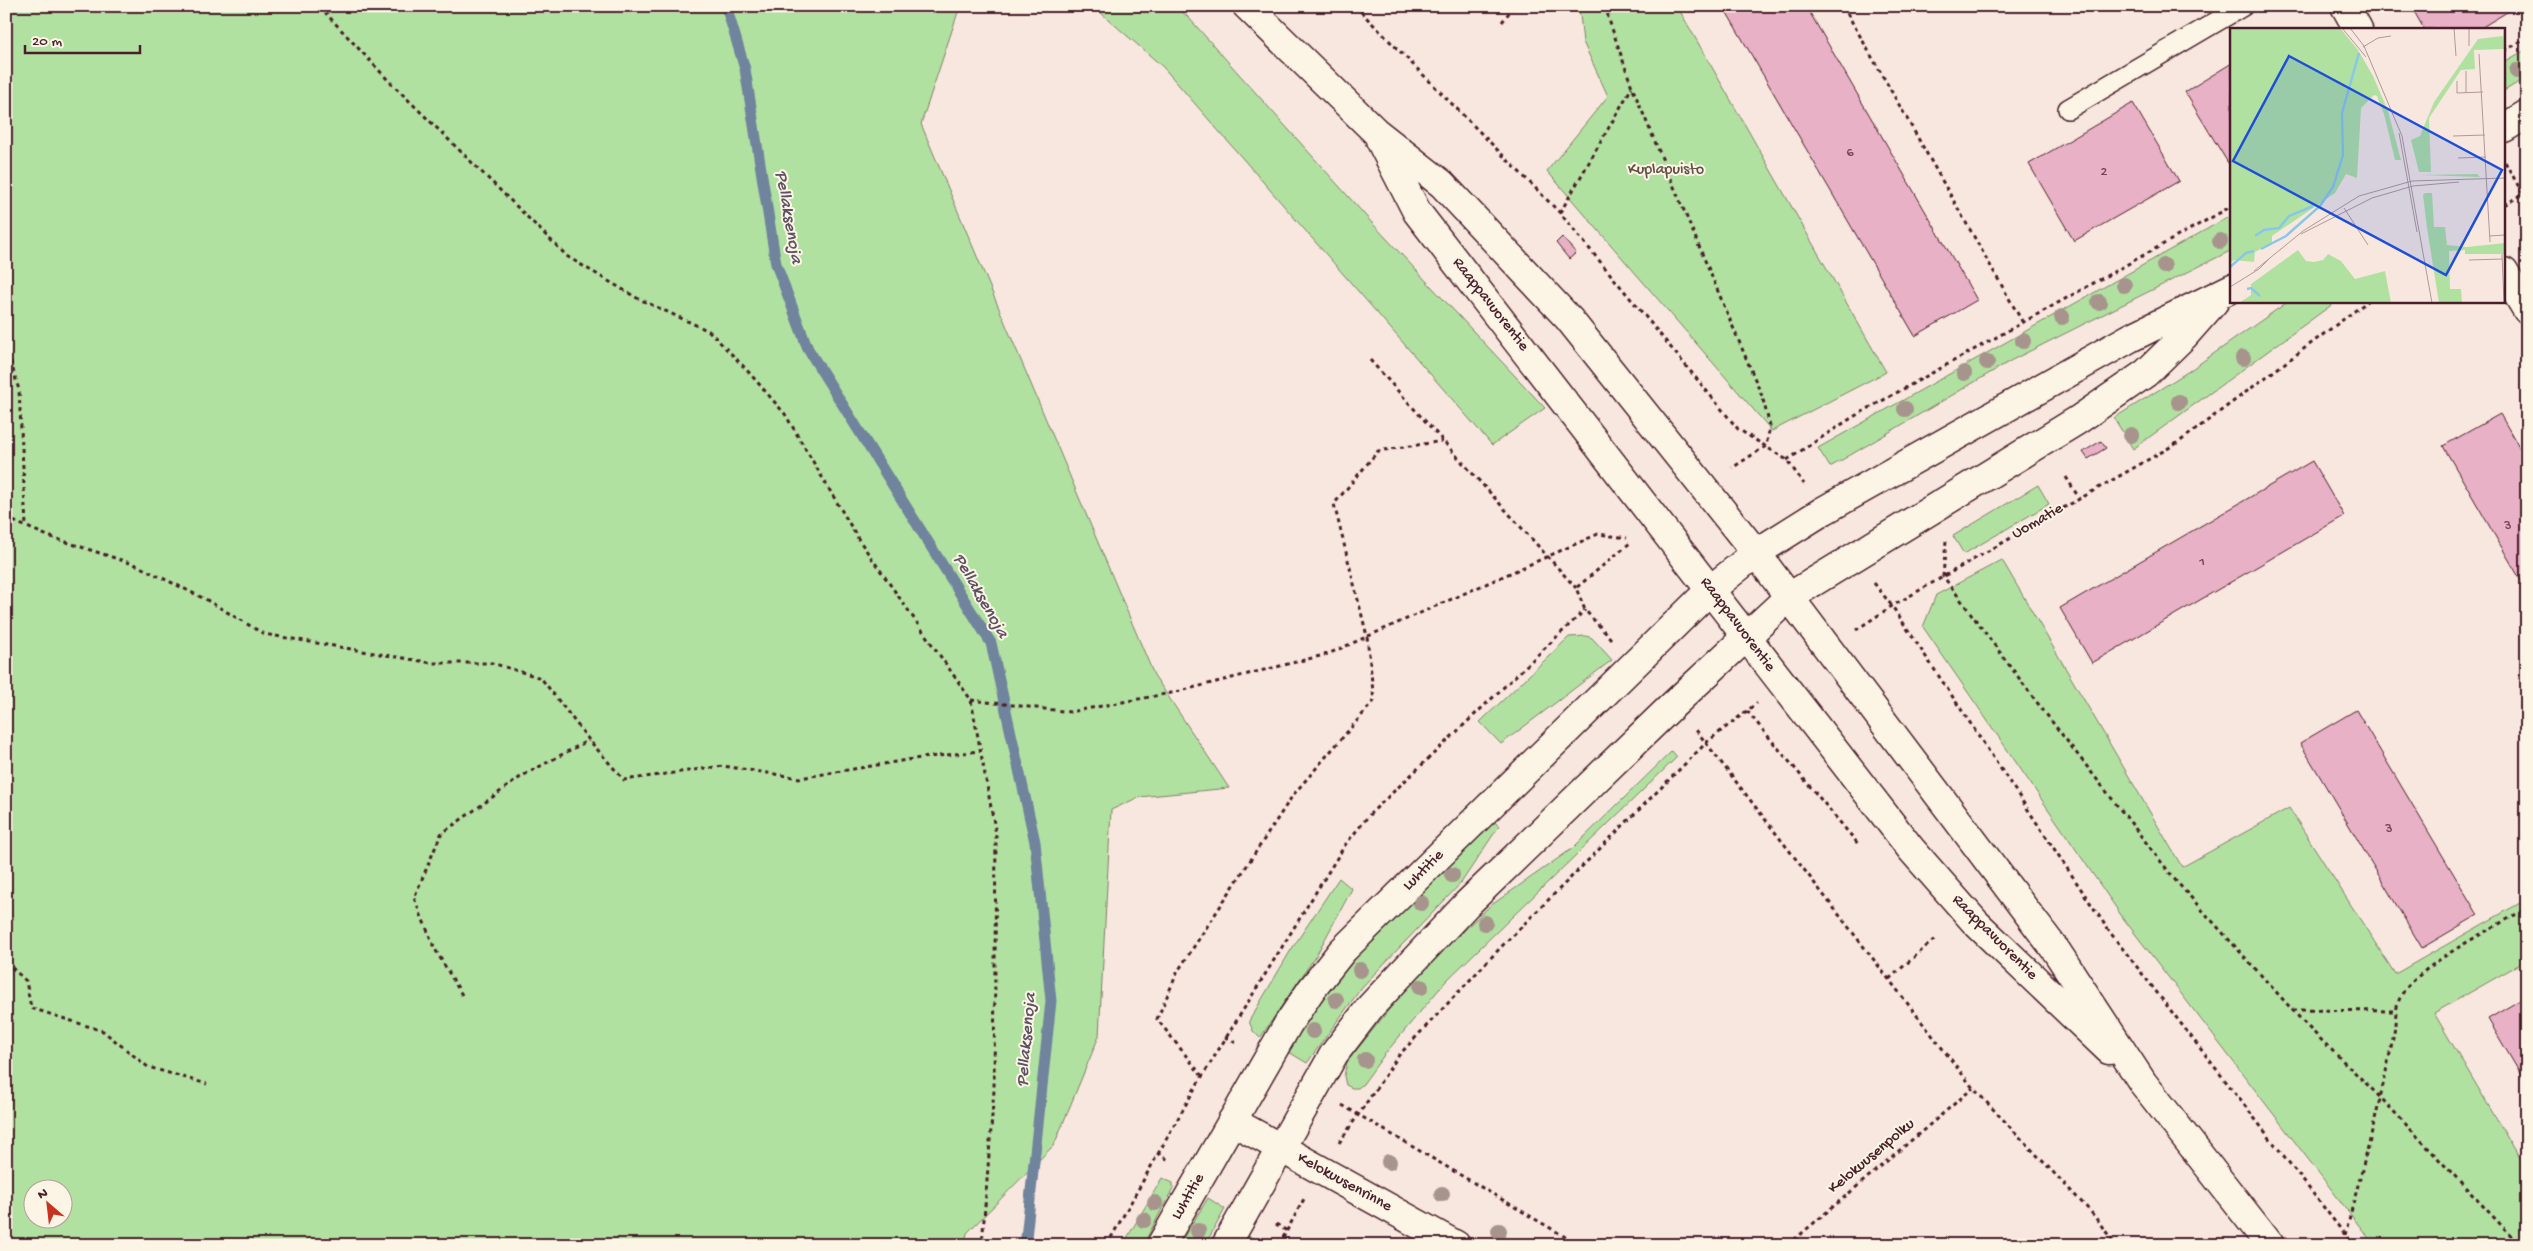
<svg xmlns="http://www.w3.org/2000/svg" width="2533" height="1251" viewBox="0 0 2533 1251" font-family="'Gochi Hand',sans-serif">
	<rect width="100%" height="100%" fill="#f8e7df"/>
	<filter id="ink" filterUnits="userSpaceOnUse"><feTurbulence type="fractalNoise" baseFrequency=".02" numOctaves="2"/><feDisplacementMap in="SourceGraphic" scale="10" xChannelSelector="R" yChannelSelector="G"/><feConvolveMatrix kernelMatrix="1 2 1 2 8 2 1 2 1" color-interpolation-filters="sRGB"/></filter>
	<g filter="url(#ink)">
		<path fill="#b1e1a1" stroke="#7e8066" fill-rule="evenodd" d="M6,6H960L921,124L1154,675L1229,788L1139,797L1111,810L1099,1036L1054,1145L967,1233L965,1245H6ZM32,1188H62V1218H32Z
			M1093,6H1175L1188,17L1372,223L1545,408L1492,445L1163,67Z
			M1579,6H1677L1886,372L1772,431L1547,171L1608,96L1583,42Z
			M2527,49V77L2504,91V62Z
			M2232,215V250L2012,360L1830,467L1818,448Z
			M2289,301H2337L2133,449L2114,418L2189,371Z
			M2038,485L2049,504L1964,554L1953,536Z
			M2002,560L2182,867L2289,808L2395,974L2527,899V960L2434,1013L2527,1171V1245H2374L2123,918L1923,627L1936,595Z
			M1586,636L1592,638L1612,660L1501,744L1480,722L1569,637Z
			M1672,751L1677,757L1446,981L1384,1055L1363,1084L1358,1088H1352L1346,1085L1344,1076L1347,1062L1420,971L1490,906L1573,848Z
			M1492,820L1499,826L1461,883L1362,987L1307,1063L1287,1051C1341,963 1418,891 1492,820Z
			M1339,878L1352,889L1317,954L1260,1038L1253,1031L1249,1021L1291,950Z
			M1162,1178L1173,1183V1188L1143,1245H1123Z
			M1208,1198L1225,1209L1205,1245H1179Z
			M1246,1235L1263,1242L1262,1245H1241Z"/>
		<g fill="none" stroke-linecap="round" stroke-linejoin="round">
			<path stroke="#70849d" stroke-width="11" d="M726,6L745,69L776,264L808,349L991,643L1035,842L1051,1001L1026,1238L1023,1245"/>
		</g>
		<path fill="#e8b1c6" stroke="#4a1f2b" d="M1723,6H1806L1977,300L1915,336Z
			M2411,6H2517L2479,29H2424Z
			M2232,63V161L2228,163L2185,92Z
			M2133,103L2179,181L2074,241L2029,164Z
			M1562,237L1576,253L1569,259L1556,243Z
			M2500,414L2527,461V591L2443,446Z
			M2101,441L2106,448L2088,459L2083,452Z
			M2312,461L2344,516L2092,663L2060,608Z
			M2356,710L2478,915L2422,948L2300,743Z
			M2527,996V1085L2488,1019Z"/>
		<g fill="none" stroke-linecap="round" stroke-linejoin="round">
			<defs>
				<path id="service" d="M2068,109L2243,6"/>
				<path id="minor" d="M2345,6L2358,29
					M2504,272L2527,310
					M1232,1121L1456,1245"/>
				<path id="tertiary" d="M2504,128L2527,114
					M1161,1245L1288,1024L1311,990L1342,951L1710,590L1756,553L1823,511L2130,338L2232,288
					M1226,1245L1334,1054L1371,1006L1467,904L1673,705L1789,597L2078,420L2146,373L2184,336L2214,302"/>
				<path id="secondary" d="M1247,6L1376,132L1442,184L1569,319L1756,553L2057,952L2143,1083L2270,1245
					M1380,140L1417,212L1911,849L1975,922L2109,1050"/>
			</defs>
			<use href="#service" stroke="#4a1f2b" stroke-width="22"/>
			<use href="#minor" stroke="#4a1f2b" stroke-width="31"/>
			<use href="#tertiary" stroke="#4a1f2b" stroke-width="31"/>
			<use href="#secondary" stroke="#4a1f2b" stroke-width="31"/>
			<path stroke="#4a1f2b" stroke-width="3" stroke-dasharray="4 4" stroke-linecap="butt" d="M319,6L388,80L568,257L637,298L709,331L745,368L785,414L859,540L971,700L996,834L994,1090L982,1245
				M1355,6L1560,213L1738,429L1787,460L1804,484
				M1607,6L1608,17L1632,87L1762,396L1770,426L1766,446L1732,468
				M1843,6L2023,323
				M1502,22L1514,6
				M2504,51L2527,38
				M2505,162L2523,194
				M2504,205L2527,192
				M1560,213L1632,87
				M6,346L19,390L26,526
				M1370,360L1576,588
				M1787,460L1853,417L2232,206
				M2066,477L2079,498
				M6,518L48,536L136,565L205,599L264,634L432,663H492L541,678L589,740L624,780L723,766L800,778L913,759L980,751
				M1946,541L1943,576L2039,705L2176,881L2306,1025L2381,1098L2520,1245
				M1874,583L1892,606L2109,931L2353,1245
				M1856,630L1892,606L2179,442L2368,301
				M1611,639L1585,610L1576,588L1630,543
				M971,700L1070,712L1176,692L1328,654L1598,534L1627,538
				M1747,711L1859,845
				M1696,730L1973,1088L2091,1212L2116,1245
				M6,962L26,981L31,1008L103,1031L148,1067L207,1084
				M1889,979L1936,938
				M462,995L435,949L414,898L441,834L522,776L589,740
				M2293,1010L2394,1011
				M1225,1037L1238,1044
				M1202,1076L1157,1019L1178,971L1293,795L1374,701L1367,636L1334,504L1378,451L1443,441
				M1342,1105L1579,1245
				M1339,1143L1399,1055L1503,945L1707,742L1757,703
				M1157,1153L1170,1161
				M1276,1224L1287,1231
				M2345,1235C2362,1169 2380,1105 2393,1038C2397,1022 2393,1006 2404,991C2431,958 2490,930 2527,908
				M1107,1245L1195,1088L1345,845L1370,814L1585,610
				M1279,1245L1304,1199
				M1788,1245L1973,1088"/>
			<use href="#service" stroke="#fcf5e5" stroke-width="19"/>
			<use href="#minor" stroke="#fcf5e5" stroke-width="28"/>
			<use href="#tertiary" stroke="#fcf5e5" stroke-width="28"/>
			<use href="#secondary" stroke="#fcf5e5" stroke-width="28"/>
		</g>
		<g fill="#a7948c">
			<circle cx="2517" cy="71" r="8"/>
			<circle cx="2220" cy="241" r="8"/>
			<circle cx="2164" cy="266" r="8"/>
			<circle cx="2124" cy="285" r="8"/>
			<circle cx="2099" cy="302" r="8"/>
			<circle cx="2062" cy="317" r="8"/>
			<circle cx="2023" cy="341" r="8"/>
			<circle cx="2243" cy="358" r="8"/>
			<circle cx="1987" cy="362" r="8"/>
			<circle cx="1964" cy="373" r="8"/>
			<circle cx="2179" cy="402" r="8"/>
			<circle cx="1905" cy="409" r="8"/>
			<circle cx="2131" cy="435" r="8"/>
			<circle cx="1452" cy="875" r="8"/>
			<circle cx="1421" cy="903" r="8"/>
			<circle cx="1485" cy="923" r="8"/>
			<circle cx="1360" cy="970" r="8"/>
			<circle cx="1421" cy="987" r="8"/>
			<circle cx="1336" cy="1000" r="8"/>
			<circle cx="1313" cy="1031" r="8"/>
			<circle cx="1365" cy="1060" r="8"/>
			<circle cx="1389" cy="1162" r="8"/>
			<circle cx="1442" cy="1194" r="8"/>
			<circle cx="1155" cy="1203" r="8"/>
			<circle cx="1144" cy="1220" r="8"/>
			<circle cx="1198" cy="1231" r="8"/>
			<circle cx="1499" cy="1231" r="8"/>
		</g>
	</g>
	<g text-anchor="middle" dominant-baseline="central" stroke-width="4" stroke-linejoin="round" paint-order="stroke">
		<g font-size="14" fill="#724452">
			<text x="1850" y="153">6</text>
			<text x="2104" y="172">2</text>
			<text x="2508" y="526">3</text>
			<text x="2202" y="562">1</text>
			<text x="2389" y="829">3</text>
		</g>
		<g font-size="16" fill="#645048" stroke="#fcf5e5">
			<text x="1666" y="170">Kuplapuisto</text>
		</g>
		<g font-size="16" fill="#4a1f2b" stroke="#fcf5e5">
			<text transform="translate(1490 305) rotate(52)">Raappavuorentie</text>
			<text transform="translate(2038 522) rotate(-30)">Uomatie</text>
			<text transform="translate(1737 625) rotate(53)">Raappavuorentie</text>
			<text transform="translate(1424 871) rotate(-45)">Luhtitie</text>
			<text transform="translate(1994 938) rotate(45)">Raappavuorentie</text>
			<text transform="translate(1872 1157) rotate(-40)">Kelokuusenpolku</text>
			<text transform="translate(1344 1183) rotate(29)">Kelokuusenrinne</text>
			<text transform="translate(1189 1197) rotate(-60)">Luhtitie</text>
		</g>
		<g font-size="18" font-style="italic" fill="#5d5164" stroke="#fcf5e5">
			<text transform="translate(788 217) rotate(80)">Pellaksenoja</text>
			<text transform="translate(980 596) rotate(60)">Pellaksenoja</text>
			<text transform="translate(1027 1040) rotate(-85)">Pellaksenoja</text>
		</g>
	</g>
	<g transform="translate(2230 28)">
		<rect width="275" height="275" fill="#f8e7df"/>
		<path d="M0,0H110L128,22L143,48L158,83L171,132H165L154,86L147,68L144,67L131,80L127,150L116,146L105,165L42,208V215L25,224L24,234L4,232L0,235ZM273,0L275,21L244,22L245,41L231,42L199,90L201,144H189L181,112L190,108L204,74L248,11L273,8ZM247,146L250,149L192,147ZM195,165H202L204,199H215L217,217L237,219L275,215V226H235V222L219,223L220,261H231L232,275H209L197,200L193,167ZM68,222L76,233L84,234L93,232L98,226L111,233L125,251L155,243L161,275H9L21,267V256Z" fill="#b1e1a1"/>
		<path fill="none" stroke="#89c7e9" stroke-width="2.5" d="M25,208L34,202L49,200L59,188L83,178M31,221L56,208L90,178L103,159L113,127L112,85L129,25M0,239L16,225L24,223M17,261L21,260L30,268"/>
		<path fill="none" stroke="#b29797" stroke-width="1" d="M112,0L136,29M120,0L134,18L172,108L202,275M224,0L226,28M239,0V18M133,19L148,10L161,8M249,26L260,214M236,43V65M227,53V65L253,64M169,105L187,204M223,108L255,107M228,130L256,129M114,180L138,217M71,206L142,170L183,158L229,154M259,208L275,207M272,226L274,275M239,232L272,231M24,243L73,203L129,168L182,153L275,150M0,259L29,241L39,231"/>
		<path fill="#1d4ed8" fill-opacity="0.15" stroke="#1d4ed8" stroke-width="2.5" d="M59,28L272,142L216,247L3,133Z"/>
		<rect width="275" height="275" fill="none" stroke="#4a1f2b" stroke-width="2.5"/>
	</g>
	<rect width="2533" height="1251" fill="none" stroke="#fcf5e5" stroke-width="25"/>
	<rect x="12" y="12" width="2508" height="1226" fill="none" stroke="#4a1f2b" stroke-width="2" filter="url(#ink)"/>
	<g transform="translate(48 1204) rotate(332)"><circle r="24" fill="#fcf5e5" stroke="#b59f9b"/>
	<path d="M0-4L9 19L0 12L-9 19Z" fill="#c8321e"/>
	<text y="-8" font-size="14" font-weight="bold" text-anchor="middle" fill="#4a1f2b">N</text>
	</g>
	<path d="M25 45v8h115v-8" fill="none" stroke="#4a1f2b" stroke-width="2.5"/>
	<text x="32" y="45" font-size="15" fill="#4a1f2b" stroke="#fcf5e5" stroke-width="4" paint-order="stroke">20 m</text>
</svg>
